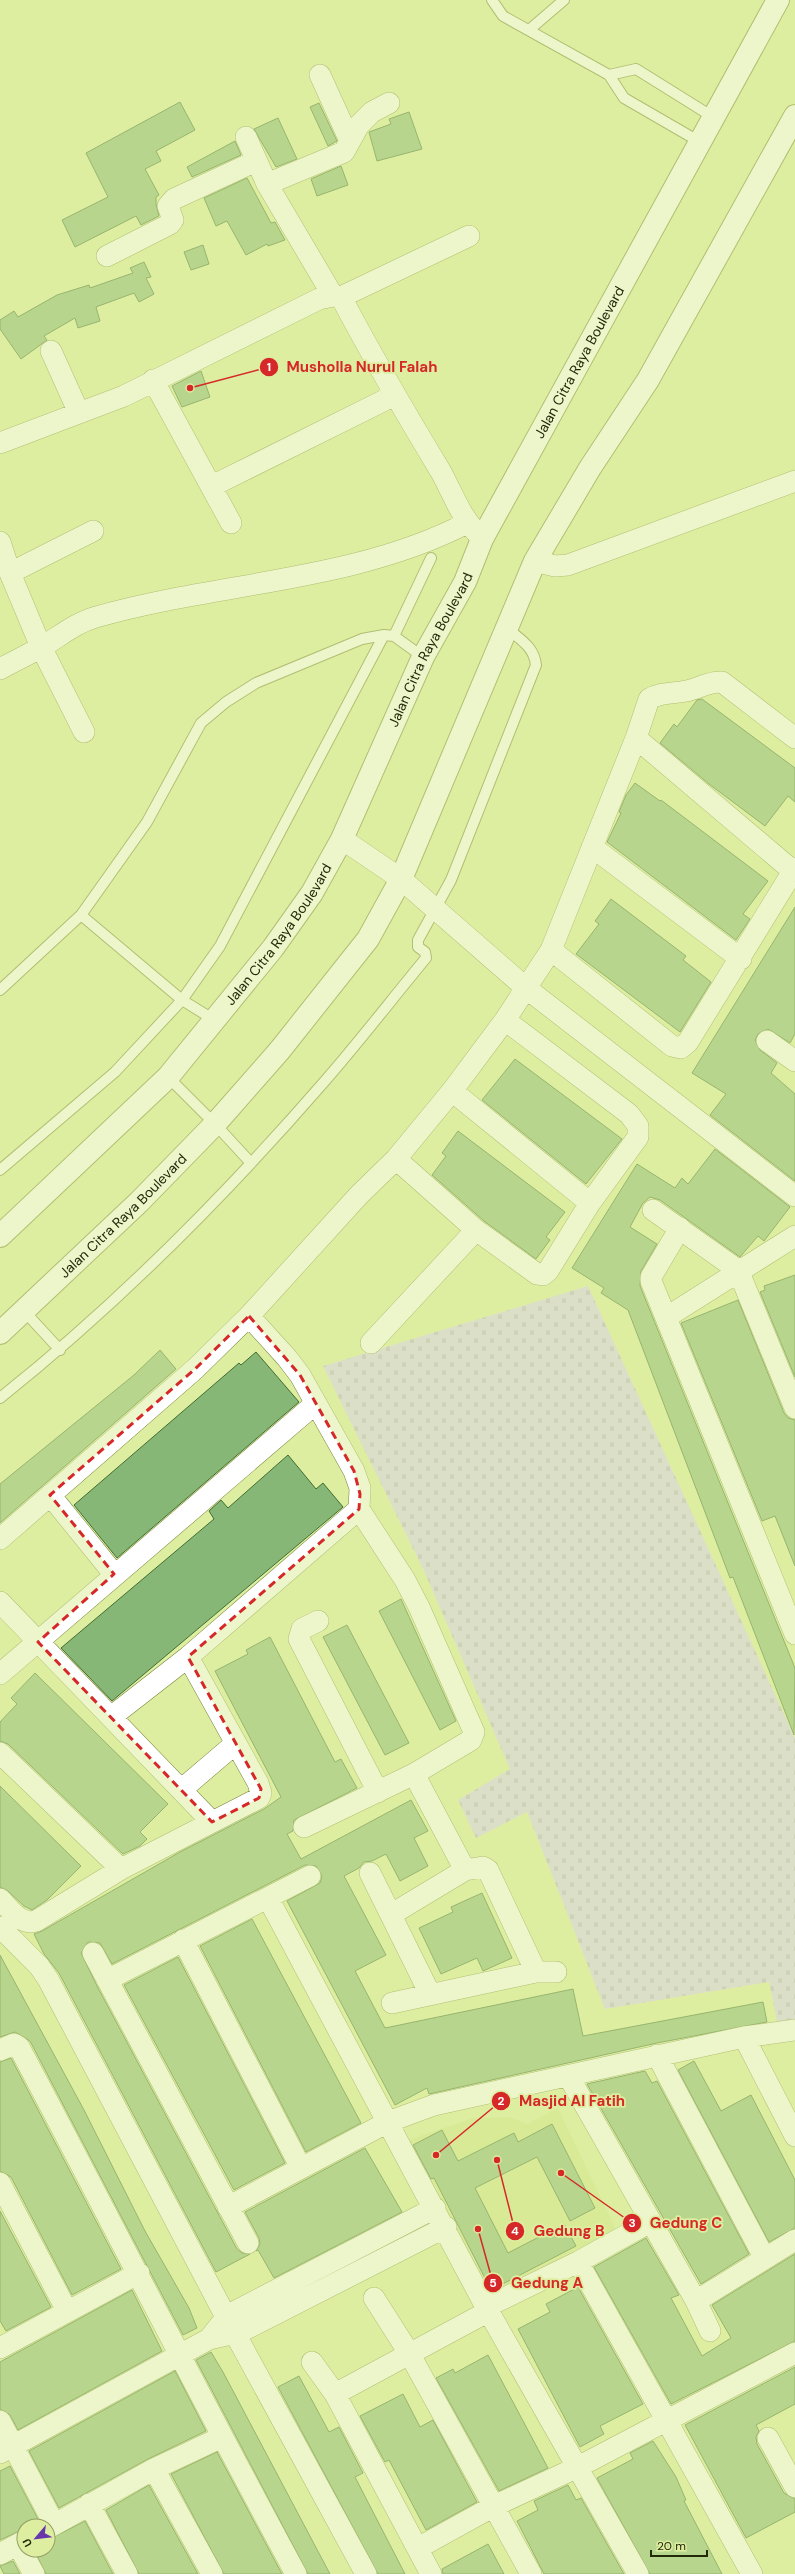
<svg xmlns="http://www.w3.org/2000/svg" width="795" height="2574" viewBox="0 0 795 2574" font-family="'DM Sans',sans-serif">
	<defs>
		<pattern id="cemetery-stones" width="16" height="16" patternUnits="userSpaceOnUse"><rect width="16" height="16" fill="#d9ccf8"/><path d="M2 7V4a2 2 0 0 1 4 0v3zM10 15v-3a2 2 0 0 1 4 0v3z" fill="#baafd3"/></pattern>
	</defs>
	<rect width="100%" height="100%" fill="#deeea0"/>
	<path fill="#d2e48d" d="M558,2108L617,2231L489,2296L408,2140L473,2118L511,2117L527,2124Z"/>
	<path fill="url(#cemetery-stones)" d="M588,1286L795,1738V2033L780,2036L769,1982L605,2009L527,1812L476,1838L458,1800L510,1769L424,1571L323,1366Z"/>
	<path fill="#87b777" stroke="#416d31" d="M180,102L195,130L156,151L161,161L145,169L159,195L156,197V204L159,216L141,225L136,216L75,247L62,220L108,197L86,153Z
		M319,103L337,141L328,146L310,107Z
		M409,112L422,149L377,161L369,132L391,124L389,119Z
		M278,118L297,159L276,167L254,129Z
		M235,141L241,155L192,177L187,167Z
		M341,166L348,185L317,196L311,179Z
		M247,178L271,223L275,222L285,240L268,246L267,244L246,255L227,221L216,226L204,198Z
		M203,245L209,264L191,270L184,252Z
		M144,262L151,277L146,278L154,294L139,302L134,293L96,307L100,321L78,328L75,318L44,336L47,340L21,359L0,329V320L14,311L18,317L57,295L89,285L90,288L133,273L130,268Z
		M201,371L210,397L182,407L172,386Z
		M702,699L795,768V802L788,796L765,826L709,784L660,743L674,724L677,727L697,700Z
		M635,783L660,801L661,800L768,881L743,914L750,919L736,940L607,842L621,813L619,812L626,795Z
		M611,899L686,956L683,960L711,982L680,1032L576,954L599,924L595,921Z
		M795,907V1034L790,1043L768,1029L758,1034L755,1040L760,1050L777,1063L771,1073L795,1094V1181L710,1115L726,1094L692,1073Z
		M515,1059L622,1139L586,1184L482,1100Z
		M458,1131L565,1212L546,1237L550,1240L536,1259L484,1221L432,1175L446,1156L442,1153Z
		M715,1149L790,1207L764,1241L758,1236L740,1257L660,1200L650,1197L643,1203L630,1227L657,1244L641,1271L640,1286L795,1668L794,1735L733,1577L730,1578L705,1512L628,1310L601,1293L604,1288L572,1268L637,1164L675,1188L682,1178L688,1184Z
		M795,1275V1377L760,1292L765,1290L764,1286Z
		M738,1300L784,1413L788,1418L795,1420V1566L775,1516L762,1521L681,1323Z
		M160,1350L176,1369L0,1523V1484L134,1375Z
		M256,1352L299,1402L117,1558L74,1505L239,1363L241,1365Z
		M288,1455L316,1489L323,1483L343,1507L112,1701L61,1648L214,1519L209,1511L221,1500L228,1508Z
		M401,1599L456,1721L440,1730L379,1611Z
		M347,1625L409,1743L385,1755L323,1637Z
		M270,1637L335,1762L341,1759L357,1788L294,1820L293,1831L287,1834L301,1859L411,1800L428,1831L414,1838L428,1866L400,1881L386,1854L372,1861L364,1862L359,1868L344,1876L386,1955L355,1971L385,2028L573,1989L583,2036L763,2002L767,2022L657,2043L429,2094L427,2088L395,2105L287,1901L320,1883L322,1876L316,1866L305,1865L112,1964L100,1943L88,1942L81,1953L97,1986L237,2249L242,2253L250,2254L216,2272L59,1973L44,1954L34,1934L42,1931L180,1852L264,1809L281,1797L215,1671L248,1654L246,1650Z
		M35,1673L168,1804L140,1832L147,1839L140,1846L123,1854L8,1744L0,1741V1722L17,1704L11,1698Z
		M0,1786L81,1866L47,1900L32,1910L24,1906L8,1891L0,1887Z
		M482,1893L512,1958L483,1971L477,1958L441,1974L419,1928L453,1912L451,1907Z
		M252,1919L361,2123L306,2152L200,1946Z
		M0,1955L84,2110L145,2231L189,2308L197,2328L183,2335L30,2041L15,2032L0,2037Z
		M178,1957L285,2163L234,2190L124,1985Z
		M11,2058L121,2269L72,2295L11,2177L0,2171V2062Z
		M694,2061L721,2111L751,2095L795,2180V2228L769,2242L678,2070Z
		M645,2071L652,2083L657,2081L749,2254L701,2284L587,2084Z
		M552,2124L595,2208L570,2221L537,2157L475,2188L508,2253L564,2224L576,2246L491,2290L434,2178L431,2179L413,2145L442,2130L458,2161L514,2133L518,2142Z
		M365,2148L402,2212L274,2278L258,2250L256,2251L260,2244L259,2238L245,2212Z
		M0,2211L51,2307L6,2331L0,2321Z
		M646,2238L679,2295L671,2298L702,2356L731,2338L712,2305L795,2254V2341L671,2404L594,2267Z
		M578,2287L643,2404L600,2426L604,2434L580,2447L518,2329L550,2312L546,2304Z
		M132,2290L162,2351L18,2430L10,2415L0,2409V2362Z
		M211,2352L223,2372L330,2574H308L196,2360Z
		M488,2355L548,2468L499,2491L436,2378L453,2369L455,2373Z
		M795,2367V2404L756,2425L759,2431L756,2437L757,2444L784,2493L795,2499V2512L746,2538L685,2425Z
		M175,2371L206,2431L148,2459L59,2508L29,2451Z
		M299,2376L329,2432L339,2427L363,2473L355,2477L405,2574H378L278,2387Z
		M403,2394L420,2427L433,2420L477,2502L426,2530L389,2460L385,2462L360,2416Z
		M653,2441L676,2477L686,2500L684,2501L722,2574H650L597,2478L633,2459L630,2453Z
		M217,2452L250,2514L282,2574H224L171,2474Z
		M10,2466L39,2521L36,2526H24V2529L0,2540V2471Z
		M149,2485L198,2574H139L106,2510Z
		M568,2485L576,2500L581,2498L624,2574H544L517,2521L538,2510L534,2501Z
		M85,2521L113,2574H46L34,2550H48V2540Z
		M488,2544L504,2574H443L442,2569Z
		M13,2561L20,2574H4L0,2566Z"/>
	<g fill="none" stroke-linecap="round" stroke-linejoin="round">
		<defs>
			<path id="service" d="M492,0L503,16L609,75L624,98L700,142
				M529,30L564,0
				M609,75L636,69L713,117
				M394,636L431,558
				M81,915L182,1000L216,1021
				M0,990L81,915L147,822L201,723L226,702L256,683L362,639L384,635L394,636L423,657
				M168,1077L215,1124L251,1163
				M0,1170L115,1072L182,1000L220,946L384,635
				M25,1312L60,1350
				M0,1398C118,1304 225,1196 324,1082C359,1042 392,999 426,958L425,952L418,947V940L451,880L536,665C534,647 521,640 508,629"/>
			<path id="minor" d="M320,75L350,141
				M246,137L267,184L333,296
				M267,184L344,152L359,125L372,112L389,103
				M107,256L170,224L173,220L168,206L174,199L256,161
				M341,297C372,356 406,414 441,472C452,492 460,515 476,532
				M51,351L79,413
				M153,380L231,523
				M0,443L124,396L319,299L333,296L341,297L469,236
				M212,486L395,395
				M0,542L10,573L93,531
				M535,561L555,566L568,565L795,481
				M10,573L41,647L84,732
				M0,669C13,662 27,655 40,648C59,637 75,623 96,617C218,582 353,582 467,523
				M636,738L793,871
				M342,839L401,879L526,988L795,1196
				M592,847L741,959
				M551,950L672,1046L681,1048L688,1042L795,868
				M767,1041L795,1061
				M452,1091L590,1203
				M396,1159L476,1230L537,1274L543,1275L548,1271L590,1203L638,1137V1126L629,1114L505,1020
				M653,1210L738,1270L795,1408
				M680,1228L651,1277V1281L795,1634
				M249,1316L287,1358L300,1375L354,1471L360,1488L359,1509L405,1580L419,1607L474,1732L471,1740L414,1774L304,1827
				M667,1317L795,1236
				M371,1343L476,1230
				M50,1495L114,1574
				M0,1539L195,1369L249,1316L359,1195L396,1159L452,1091L505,1020L551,950L636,738L649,699C661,692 672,694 686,691C698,689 709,681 722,682L795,738
				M0,1602L212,1822
				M318,1621L302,1629L299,1639L378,1792
				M0,1674L315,1404
				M111,1717L188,1657L359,1509
				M0,1753L121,1869
				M414,1774L465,1870
				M181,1790L236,1743
				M370,1873L430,1994
				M268,1898L486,2307L638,2574
				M0,1899C10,1909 21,1926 36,1921L121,1869L259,1798L261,1793L258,1783L188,1657
				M392,1914L465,1870L483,1867L488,1870L536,1972
				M0,1927L39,1966L48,1979L226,2317L366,2574
				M183,1940L301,2168
				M93,1953L248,2243
				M107,1980L310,1876
				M392,2003L536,1972H556
				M744,2037L795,2136
				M0,2050L14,2044L19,2047C112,2222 201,2400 296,2574
				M657,2055L764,2257
				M569,2077L696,2301L710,2331
				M0,2183L67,2311
				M228,2207L388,2122L434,2105L744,2037L795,2030
				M435,2208L228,2315L209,2339L240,2332L446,2227
				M578,2262L752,2574
				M374,2298L409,2353L531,2574
				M696,2301L795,2240
				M486,2307L578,2262L650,2222
				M0,2348L139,2273
				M312,2362L335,2394L431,2574
				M335,2394L489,2311
				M0,2421L54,2524
				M768,2438L795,2487
				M0,2453L209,2339
				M154,2469L212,2574
				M89,2504L127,2574
				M48,2528L154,2469L222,2437
				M18,2545L34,2574
				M418,2548L494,2506L578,2467L795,2353
				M0,2554L24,2541"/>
			<g id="secondary">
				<path id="s1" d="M0,1236L168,1077L273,948L312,893L342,839L423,657L465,582L482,539L778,0"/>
				<path id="s2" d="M0,1333L139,1202L215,1124L280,1050L368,939L401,879L535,561L590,468L648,380L795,116"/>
			</g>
		</defs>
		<use href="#service" stroke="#78863a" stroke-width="12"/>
		<use href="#minor" stroke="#78863a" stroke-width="22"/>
		<use href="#secondary" stroke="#78863a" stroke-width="24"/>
		<use href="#service" stroke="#fff" stroke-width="10"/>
		<use href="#minor" stroke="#fff" stroke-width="21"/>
		<use href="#secondary" stroke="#fff" stroke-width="22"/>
	</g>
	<path d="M0 0H795V2574H0ZM249,1316L300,1375L354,1471L360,1494L359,1509L188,1657L261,1789L259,1798L212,1822L38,1642L114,1574L50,1495L195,1369Z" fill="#deeea0" fill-opacity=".55" fill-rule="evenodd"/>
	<path fill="none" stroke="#d62828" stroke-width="3" stroke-dasharray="8 5" stroke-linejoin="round" d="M249,1316L300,1375L354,1471L360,1494L359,1509L188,1657L261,1789L259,1798L212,1822L38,1642L114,1574L50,1495L195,1369Z"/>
	<g text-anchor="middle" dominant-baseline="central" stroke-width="3.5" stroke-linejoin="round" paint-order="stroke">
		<g font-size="14" fill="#232909" stroke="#deeea0">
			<text stroke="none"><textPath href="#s1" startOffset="1060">Jalan Citra Raya Boulevard</textPath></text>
			<text stroke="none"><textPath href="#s1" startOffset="736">Jalan Citra Raya Boulevard</textPath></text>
			<text stroke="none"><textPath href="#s1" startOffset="412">Jalan Citra Raya Boulevard</textPath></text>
			<text stroke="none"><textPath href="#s2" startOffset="170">Jalan Citra Raya Boulevard</textPath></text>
		</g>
	</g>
	<path fill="none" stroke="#d62828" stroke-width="1.5" d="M190 388L269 367M436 2155L501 2101M561 2173L632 2223M497 2160L515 2231M478 2229L493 2283"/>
	<g fill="#d62828" stroke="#deeea0" stroke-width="1.5">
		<circle cx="190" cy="388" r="4"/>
		<circle cx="436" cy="2155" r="4"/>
		<circle cx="561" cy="2173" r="4"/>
		<circle cx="497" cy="2160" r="4"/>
		<circle cx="478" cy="2229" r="4"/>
		<circle cx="269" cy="367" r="10"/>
		<circle cx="501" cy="2101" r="10"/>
		<circle cx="632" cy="2223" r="10"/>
		<circle cx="515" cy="2231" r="10"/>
		<circle cx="493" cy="2283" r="10"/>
	</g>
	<g font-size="12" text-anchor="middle" font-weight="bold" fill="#fff">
		<text x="269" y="371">1</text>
		<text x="501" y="2105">2</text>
		<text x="632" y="2227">3</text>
		<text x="515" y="2235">4</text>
		<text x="493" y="2287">5</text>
	</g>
	<g font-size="15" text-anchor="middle" font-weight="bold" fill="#d62828" stroke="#deeea0" stroke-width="3.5" stroke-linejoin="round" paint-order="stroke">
		<text x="362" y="372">Musholla Nurul Falah</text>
		<text x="572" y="2106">Masjid Al Fatih</text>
		<text x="686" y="2228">Gedung C</text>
		<text x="569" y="2236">Gedung B</text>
		<text x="547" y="2288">Gedung A</text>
	</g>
	<g transform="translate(36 2538) rotate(242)"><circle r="19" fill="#deeea0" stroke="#939f64"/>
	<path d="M0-3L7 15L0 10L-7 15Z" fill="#6735ac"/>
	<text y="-6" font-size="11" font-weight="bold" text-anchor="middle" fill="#232909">U</text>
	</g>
	<path d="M651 2550v6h56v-6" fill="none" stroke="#232909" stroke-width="2"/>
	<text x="657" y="2550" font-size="12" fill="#232909" stroke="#deeea0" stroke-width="3" paint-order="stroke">20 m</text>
</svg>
